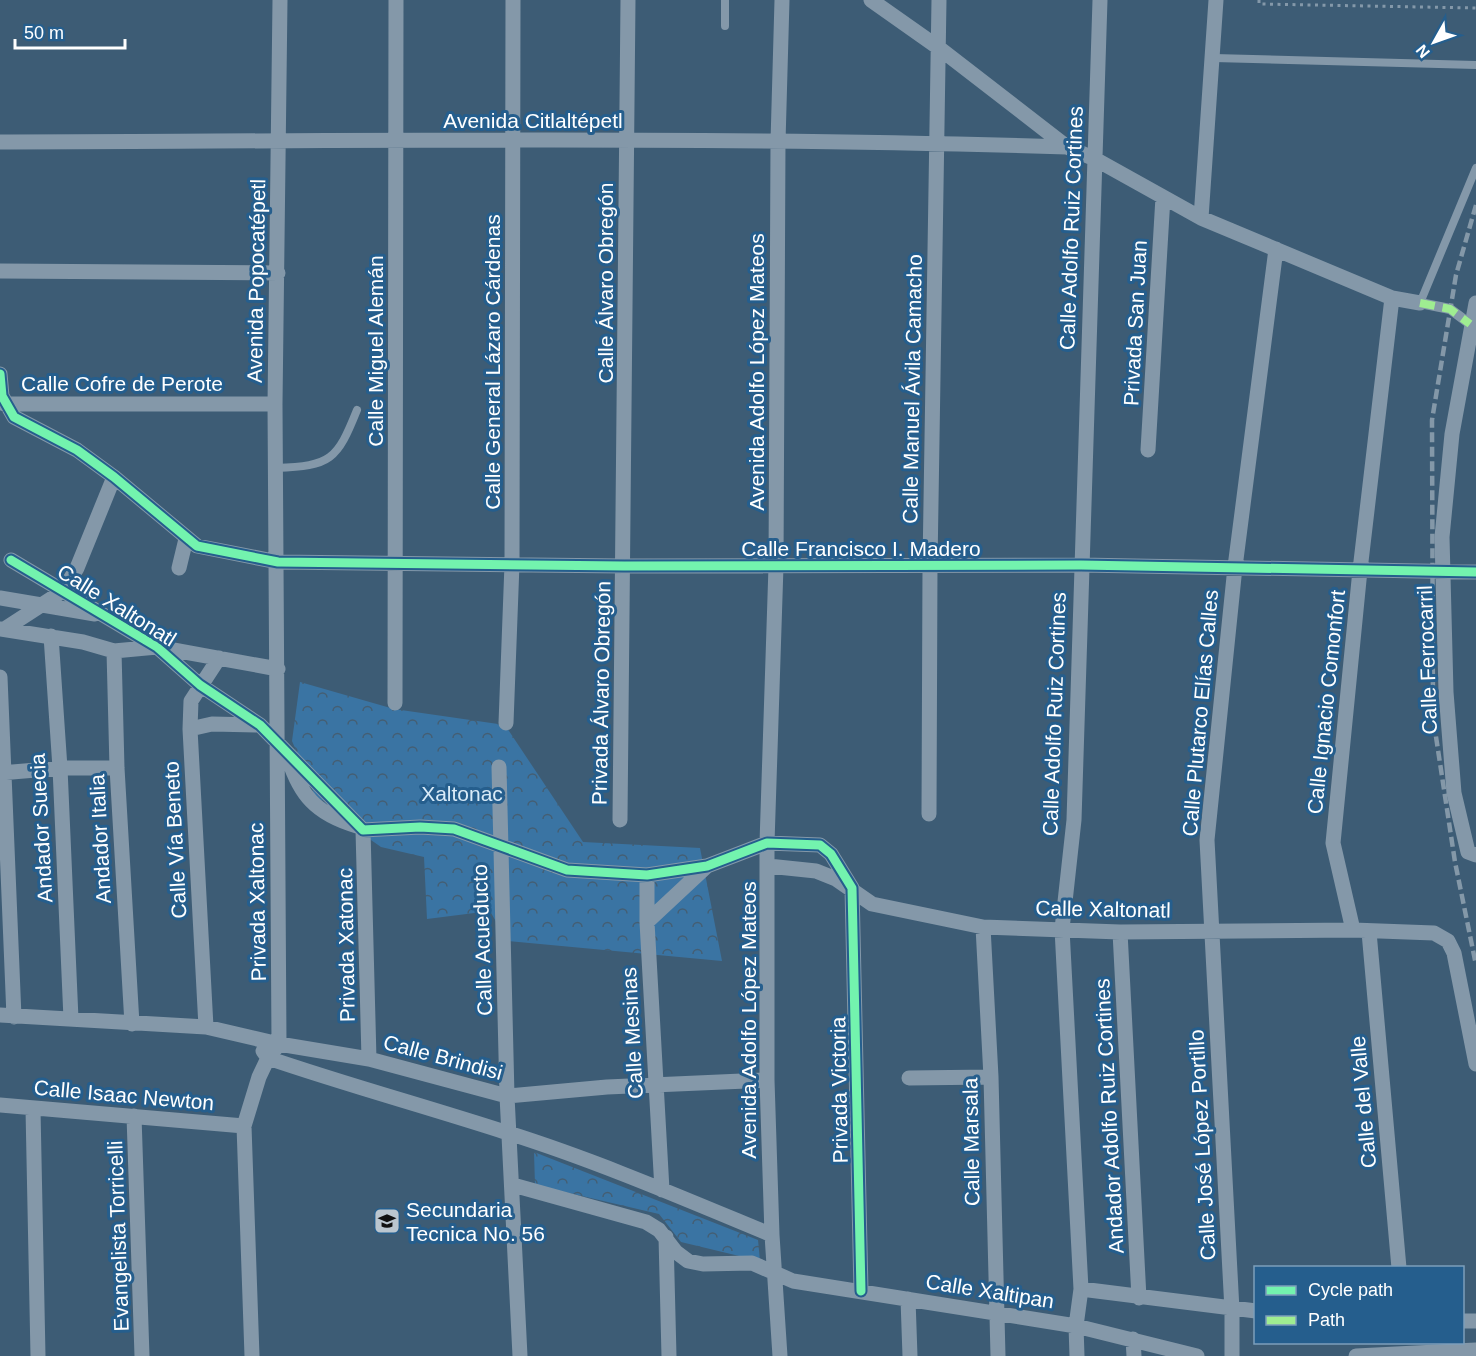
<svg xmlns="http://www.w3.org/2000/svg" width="1476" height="1356" viewBox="0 0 1476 1356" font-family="Helvetica,sans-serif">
	<defs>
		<pattern id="park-crowns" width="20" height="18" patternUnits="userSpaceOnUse" patternTransform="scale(1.5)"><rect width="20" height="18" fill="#3a74a3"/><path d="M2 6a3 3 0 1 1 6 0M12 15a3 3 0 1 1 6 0" fill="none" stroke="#445e73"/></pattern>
	</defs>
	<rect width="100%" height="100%" fill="#3d5c75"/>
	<path fill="url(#park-crowns)" d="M300,682L394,709L505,725L583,842L700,848L722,961L507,941L490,911L427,919L424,857L381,847L318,803L292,741Z
		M534,1152L758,1240L760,1261L681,1242L659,1214L535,1185Z"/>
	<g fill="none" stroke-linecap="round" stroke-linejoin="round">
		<path stroke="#8498a9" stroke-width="3" stroke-dasharray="3 4.5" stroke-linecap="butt" d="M1259,0V4L1476,8"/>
		<path stroke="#8498a9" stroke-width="8" d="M725,26V0
			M1214,58L1476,65
			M1420,303L1476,168
			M276,468C331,466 337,460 357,410"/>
		<path stroke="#8498a9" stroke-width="10" d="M1420,303L1450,309L1470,324"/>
		<path stroke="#8498a9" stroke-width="15" d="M871,0L939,48L1067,147L1095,159L1201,218L1392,298L1420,303
			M0,142C356,141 712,136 1067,147
			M1201,218L1216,0
			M0,271L278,273
			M1476,303L1452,434L1442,537L1446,692L1454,793L1468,852L1476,855
			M0,374L2,396L14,417L77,450L114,477L197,546L278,562L624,566L1081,565L1476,572
			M4,404H275
			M1148,450L1163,197
			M11,560L157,647L200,685L260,725L363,830L420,827L454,829L567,870L647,875L707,866L767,843L820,845L831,854L852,888L861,1291
			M179,568L186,539
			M0,598L95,614
			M6,628L63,591L77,568L114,477
			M0,629L83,642L114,651L157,647L278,669
			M51,636L60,768L71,1019
			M114,651L117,768L132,1024
			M0,677L14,1017
			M395,703L396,0
			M506,723L512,564L513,0
			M190,729L212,724L260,725
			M287,754C299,795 316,814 357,826
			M499,767L507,1096L520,1356
			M0,773L60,768H117
			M929,814L930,565L939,0
			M620,820L628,0
			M363,830L369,1059
			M768,866L816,871L836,879L872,904L983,927L1120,932L1353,930L1434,933L1448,941L1454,953L1476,1064
			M647,875V922L662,1190
			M647,922L707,866
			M983,927L991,1077L998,1356
			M1353,930L1333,843L1360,570L1392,298
			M1120,932L1139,1298
			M1369,932L1399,1268
			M0,1015L206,1027L279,1044L369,1059L507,1096L607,1087L767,1080
			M206,1027L190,729L191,701L219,658
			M263,1051L268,1058C347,1085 428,1107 508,1133C597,1161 685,1199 772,1235
			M909,1078L991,1077
			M0,1105L244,1126
			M33,1109L38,1356
			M134,1116L142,1356
			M513,1185L646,1222L659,1230L676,1252L688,1261L703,1264L752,1263L793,1281L1076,1326L1197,1356
			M666,1237L669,1356
			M1081,1289L1256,1311
			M908,1299L910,1356
			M1462,1321H1476
			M1133,1339L1134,1356
			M252,1356L244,1126L259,1077L268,1058L279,1044L275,404L280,0
			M780,1356L772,1235L767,1080V843L776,566L778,142L782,0
			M1077,1356L1076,1326L1081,1289L1062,929L1074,820L1100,0
			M1232,1356V1310L1207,840L1235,567L1276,249
			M1356,1356L1476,1350"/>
		<path stroke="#8498a8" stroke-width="4.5" stroke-dasharray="10 4.5" stroke-linecap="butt" d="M1476,205L1456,275L1432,420L1433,717L1455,862L1476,965"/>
		<path stroke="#9fed91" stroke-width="8" stroke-dasharray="15 8" stroke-linecap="butt" d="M1420,303L1450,309L1470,324"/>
		<defs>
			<path id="cycleway" d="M0,374L2,396L14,417L77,450L114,477L197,546L278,562L624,566L1081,565L1476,572
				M11,560L157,647L200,685L260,725L363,830L420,827L454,829L567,870L647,875L707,866L767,843L820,845L831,854L852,888L861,1291"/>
		</defs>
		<use href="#cycleway" stroke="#255e8d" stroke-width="13"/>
		<use href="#cycleway" stroke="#73f3ae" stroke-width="9"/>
	</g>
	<defs>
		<symbol id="school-square" viewBox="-11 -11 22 22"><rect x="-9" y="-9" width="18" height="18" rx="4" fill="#bbc6cf" stroke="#255e8d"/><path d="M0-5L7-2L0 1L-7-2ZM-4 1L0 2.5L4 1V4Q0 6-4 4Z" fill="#111"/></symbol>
	</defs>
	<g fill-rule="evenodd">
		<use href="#school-square" x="372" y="1206" width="30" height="30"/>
	</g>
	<g text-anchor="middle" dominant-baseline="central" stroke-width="6" stroke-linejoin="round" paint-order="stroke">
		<g font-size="21" fill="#fff" stroke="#255e8d">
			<text x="533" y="120">Avenida Citlaltépetl</text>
			<text transform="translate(1071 228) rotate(-88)">Calle Adolfo Ruiz Cortines</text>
			<text transform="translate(256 281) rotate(-89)">Avenida Popocatépetl</text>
			<text transform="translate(605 283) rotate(-90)">Calle Álvaro Obregón</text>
			<text transform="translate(1135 323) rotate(-87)">Privada San Juan</text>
			<text transform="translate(375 351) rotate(-90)">Calle Miguel Alemán</text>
			<text transform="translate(492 362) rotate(-90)">Calle General Lázaro Cárdenas</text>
			<text transform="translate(756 372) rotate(-90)">Avenida Adolfo López Mateos</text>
			<text x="122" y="383">Calle Cofre de Perote</text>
			<text transform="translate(912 389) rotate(-89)">Calle Manuel Ávila Camacho</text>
			<text x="861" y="548">Calle Francisco I. Madero</text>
			<text transform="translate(117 605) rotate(32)">Calle Xaltonatl</text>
			<text transform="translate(1427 660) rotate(-92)">Calle Ferrocarril</text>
			<text transform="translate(601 693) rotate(-89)">Privada Álvaro Obregón</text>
			<text transform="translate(1326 702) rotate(-84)">Calle Ignacio Comonfort</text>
			<text transform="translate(1200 713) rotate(-85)">Calle Plutarco Elías Calles</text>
			<text transform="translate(1054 714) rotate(-88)">Calle Adolfo Ruiz Cortines</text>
			<text transform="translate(41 828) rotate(-93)">Andador Suecia</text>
			<text transform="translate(100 839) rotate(-93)">Andador Italia</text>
			<text transform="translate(175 840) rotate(-93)">Calle Vía Beneto</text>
			<text transform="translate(257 902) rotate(-91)">Privada Xaltonac</text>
			<text transform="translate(1103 909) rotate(1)">Calle Xaltonatl</text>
			<text transform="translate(482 940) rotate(-92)">Calle Acueducto</text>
			<text transform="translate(346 945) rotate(-91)">Privada Xatonac</text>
			<text transform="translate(748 1020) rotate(-90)">Avenida Adolfo López Mateos</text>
			<text transform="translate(632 1033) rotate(-93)">Calle Mesinas</text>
			<text transform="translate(443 1057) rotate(15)">Calle Brindisi</text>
			<text transform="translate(839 1090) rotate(-91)">Privada Victoria</text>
			<text transform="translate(124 1095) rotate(5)">Calle Isaac Newton</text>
			<text transform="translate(1363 1102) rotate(-95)">Calle del Valle</text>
			<text transform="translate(1109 1116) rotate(-93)">Andador Adolfo Ruiz Cortines</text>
			<text transform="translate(971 1142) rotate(-91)">Calle Marsala</text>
			<text transform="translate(1202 1145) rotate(-93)">Calle José López Portillo</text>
			<text transform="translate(118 1236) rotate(-92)">Evangelista Torricelli</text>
			<text transform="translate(990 1291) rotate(9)">Calle Xaltipan</text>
		</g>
		<g font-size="21" fill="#d9ebf8" stroke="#255e8d">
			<text x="462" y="793">Xaltonac</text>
		</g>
		<g font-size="21" fill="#fff" stroke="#255e8d" text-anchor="start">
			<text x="406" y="1209">Secundaria<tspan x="406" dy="24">Tecnica No. 56</tspan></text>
		</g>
	</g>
	<rect x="1254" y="1266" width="210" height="78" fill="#255e8d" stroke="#7c9ebb" stroke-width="1.5"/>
	<rect x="1266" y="1286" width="30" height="9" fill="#73f3ae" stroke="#7c9ebb" stroke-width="1.5"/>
	<text x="1308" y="1296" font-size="18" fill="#ffffff">Cycle path</text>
	<rect x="1266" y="1316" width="30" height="9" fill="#9fed91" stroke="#7c9ebb" stroke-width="1.5"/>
	<text x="1308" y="1326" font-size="18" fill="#ffffff">Path</text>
	<g transform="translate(1434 42) rotate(230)" stroke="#255e8d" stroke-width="4.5" paint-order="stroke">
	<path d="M0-4.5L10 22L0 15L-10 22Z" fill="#ffffff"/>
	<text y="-9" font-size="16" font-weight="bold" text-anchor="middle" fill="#ffffff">N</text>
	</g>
	<path d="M15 39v9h110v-9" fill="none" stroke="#ffffff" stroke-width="3"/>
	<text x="24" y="39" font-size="18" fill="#ffffff" stroke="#255e8d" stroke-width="4.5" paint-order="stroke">50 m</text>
</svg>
